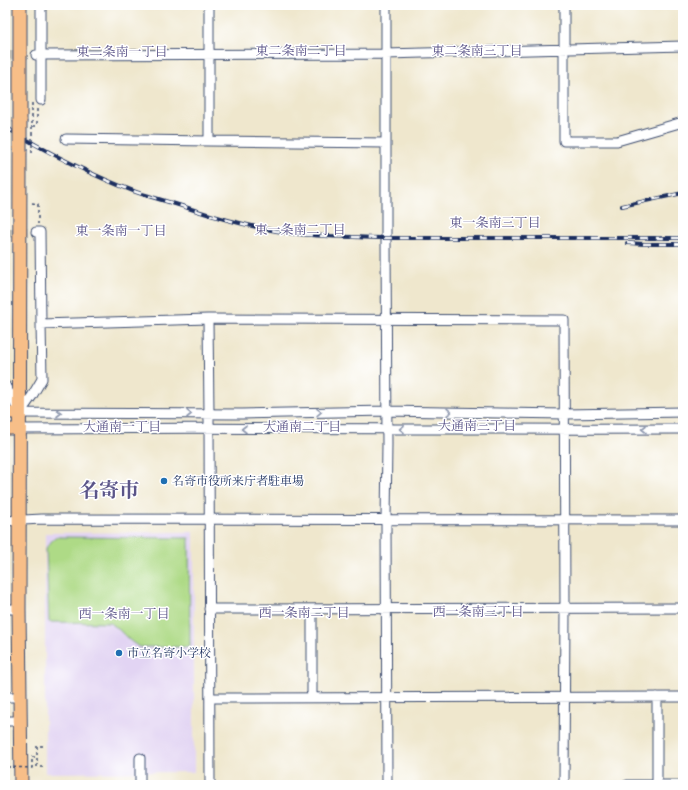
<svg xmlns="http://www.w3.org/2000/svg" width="688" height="790" viewBox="0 0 688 790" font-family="'IM FELL Great Primer','Noto Serif JP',serif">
	<rect width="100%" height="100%" fill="#fff"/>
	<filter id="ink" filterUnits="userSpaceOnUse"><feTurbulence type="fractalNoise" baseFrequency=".025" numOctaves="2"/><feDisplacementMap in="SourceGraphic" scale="8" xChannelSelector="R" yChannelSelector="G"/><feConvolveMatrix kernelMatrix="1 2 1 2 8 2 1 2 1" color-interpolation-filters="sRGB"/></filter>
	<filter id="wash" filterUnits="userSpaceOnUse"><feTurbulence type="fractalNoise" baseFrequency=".012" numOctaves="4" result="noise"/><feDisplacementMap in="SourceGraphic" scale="16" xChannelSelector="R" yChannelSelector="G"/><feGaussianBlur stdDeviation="0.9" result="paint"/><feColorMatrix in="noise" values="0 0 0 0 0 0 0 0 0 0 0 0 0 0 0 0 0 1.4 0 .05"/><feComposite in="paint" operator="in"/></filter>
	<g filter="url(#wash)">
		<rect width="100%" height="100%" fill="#efe7cd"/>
		<path fill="#e2d4f3" d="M194,532V772L45,773V533Z"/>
		<path fill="#aeda86" stroke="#648472" d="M55,537L189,538L190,647H140C128,642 121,629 110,623L49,622L46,548Z"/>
	</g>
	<g filter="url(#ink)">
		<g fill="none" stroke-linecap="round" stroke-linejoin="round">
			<path stroke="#c5c2b7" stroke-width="9" stroke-dasharray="9 4.5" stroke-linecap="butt" d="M5,55H36
				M5,233L36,232"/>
			<defs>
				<path id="minor" d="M209,5V141L386,143
					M386,5V238L387,444L386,520L387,785
					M564,5V141H617L683,122
					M36,55L386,54L683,46
					M41,100V5
					M66,139L209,141
					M36,232H40L41,324
					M208,319L209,414L210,785
					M5,385L18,410
					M20,413L32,396L42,379L41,324L208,319L564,320L565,608L564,785
					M20,413L242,414L387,411L565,414L683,412
					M20,429C241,427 462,430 683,429
					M5,521L42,519L683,520
					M5,609H19
					M209,609L683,608
					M312,609V698
					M5,697H20
					M657,697V785
					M210,698L683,697
					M5,721H20
					M140,758V785
					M627,785H683"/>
				<path id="major" d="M5,413H20
					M5,429H20"/>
				<path id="highway" d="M20,121V5
					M20,151L19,609L21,785"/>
			</defs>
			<use href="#minor" stroke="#3b4b6f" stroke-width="11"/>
			<use href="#major" stroke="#3b4b6f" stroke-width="13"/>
			<use href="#highway" stroke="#3b4b6f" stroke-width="15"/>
			<path stroke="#3b4b6f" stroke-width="1.5" stroke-dasharray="3 3" stroke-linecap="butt" d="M32,103V126H37V109
				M8,117V5
				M5,149H8
				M32,203L38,204V224
				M43,746H37V767H43"/>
			<use href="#minor" stroke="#fff" stroke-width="9"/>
			<use href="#major" stroke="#f7be88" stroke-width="11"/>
			<use href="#highway" stroke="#f7be88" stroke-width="13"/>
			<defs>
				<path id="rail" d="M5,127C47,152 90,175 136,192C154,198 173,203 191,209C225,220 262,230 298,234C327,237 356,237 386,238H683
					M622,206L683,193
					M627,243L645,244H683"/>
			</defs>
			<use href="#rail" stroke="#1b2f5e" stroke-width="4"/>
			<use href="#rail" stroke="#fff" stroke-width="2.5" stroke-dasharray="8" stroke-linecap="butt"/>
			<defs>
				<path id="highway-bridge" d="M20,121V151"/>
			</defs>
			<use href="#highway-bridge" stroke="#3b4b6f" stroke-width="15" stroke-linecap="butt"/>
			<path stroke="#3b4b6f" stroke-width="1.5" stroke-dasharray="3 3" stroke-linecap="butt" d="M8,117V149
				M32,126V156
				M5,757H8V767L32,768V757H37"/>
			<use href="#highway-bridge" stroke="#f7be88" stroke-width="13"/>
		</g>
		<defs><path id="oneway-chevron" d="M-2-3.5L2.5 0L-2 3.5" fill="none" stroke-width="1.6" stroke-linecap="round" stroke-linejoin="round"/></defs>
		<g stroke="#8d97ae">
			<use href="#oneway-chevron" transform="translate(319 412) rotate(-1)"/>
			<use href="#oneway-chevron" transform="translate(449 412) rotate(1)"/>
			<use href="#oneway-chevron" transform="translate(59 413)"/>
			<use href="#oneway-chevron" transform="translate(189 414)"/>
			<use href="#oneway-chevron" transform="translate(244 429) rotate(-180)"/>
			<use href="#oneway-chevron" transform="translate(402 429) rotate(-180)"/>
			<use href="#oneway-chevron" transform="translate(644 429) rotate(180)"/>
		</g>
	</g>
	<g fill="#1f6fb2" stroke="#fff" stroke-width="1.5">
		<circle cx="164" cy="481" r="4"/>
		<circle cx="119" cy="653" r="4"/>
	</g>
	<g text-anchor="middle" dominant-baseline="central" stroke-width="3" stroke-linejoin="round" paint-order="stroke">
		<g font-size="12" fill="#1b2f5e" stroke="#fff" text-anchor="start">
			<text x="172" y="481">名寄市役所来庁者駐車場</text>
			<text x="127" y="653">市立名寄小学校</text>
		</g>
		<g font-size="13" fill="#5b5589" stroke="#fff">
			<text x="301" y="51">東二条南二丁目</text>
			<text x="477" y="51">東二条南三丁目</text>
			<text x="122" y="52">東二条南一丁目</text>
			<text x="495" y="223">東一条南三丁目</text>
			<text x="300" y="230">東一条南二丁目</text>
			<text x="121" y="231">東一条南一丁目</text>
			<text x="477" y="426">大通南三丁目</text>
			<text x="122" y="427">大通南一丁目</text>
			<text x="302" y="427">大通南二丁目</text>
			<text x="478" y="612">西一条南三丁目</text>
			<text x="304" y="613">西一条南二丁目</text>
			<text x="124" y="614">西一条南一丁目</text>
		</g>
		<g font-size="20" font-weight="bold" fill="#5b5589" stroke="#fff">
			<text x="109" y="490">名寄市</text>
		</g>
	</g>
	<rect width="688" height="790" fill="none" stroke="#fff" stroke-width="20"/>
</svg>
